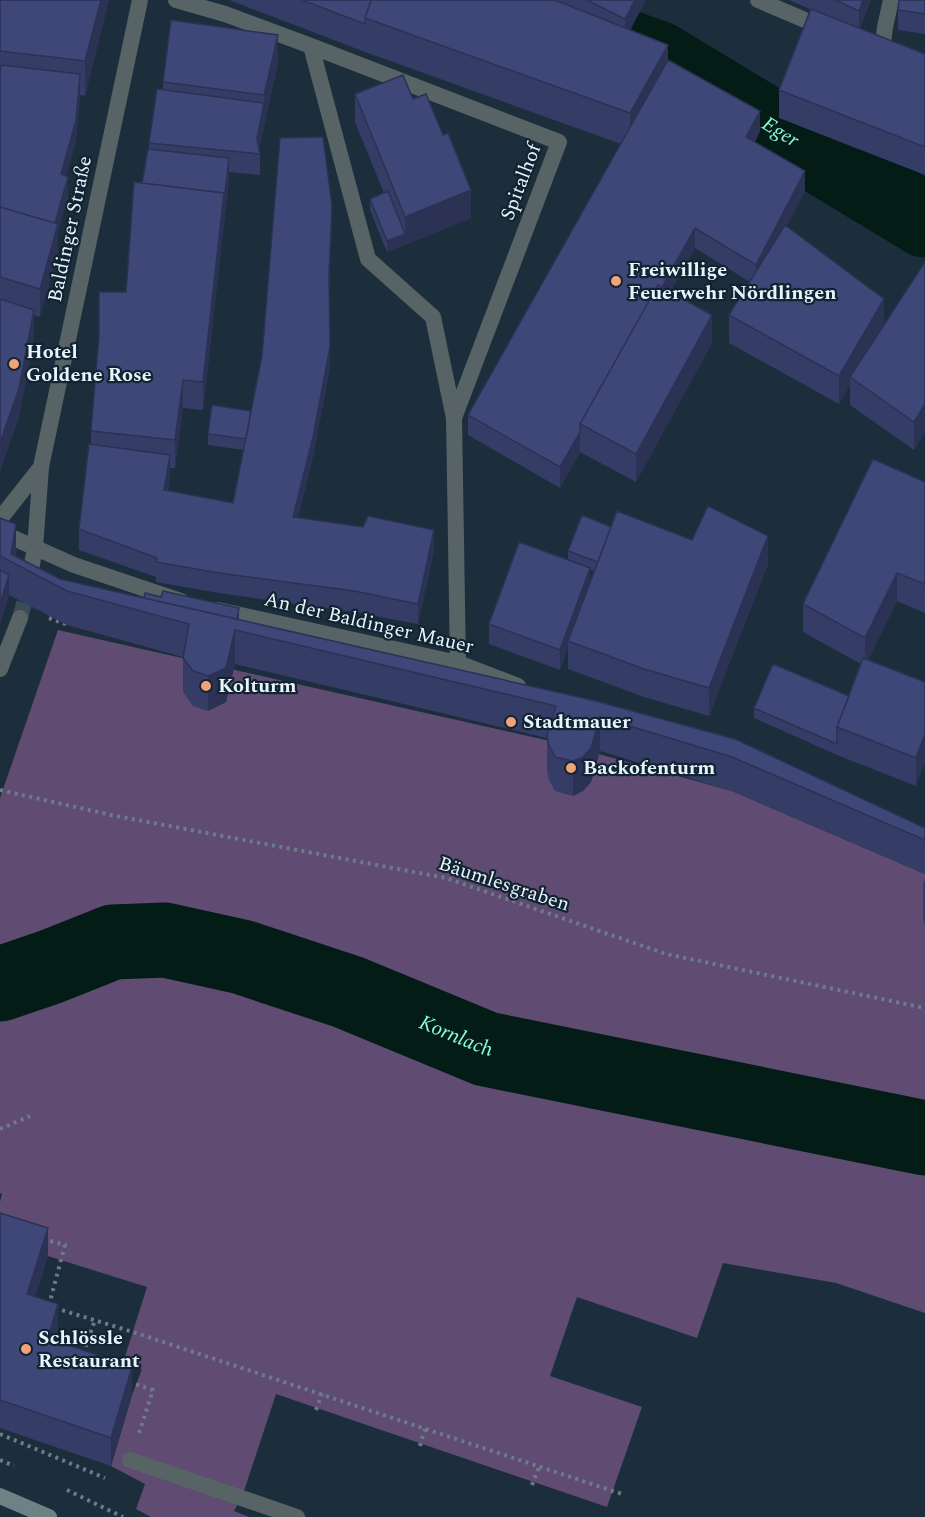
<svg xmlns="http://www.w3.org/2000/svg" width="925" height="1517" viewBox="0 0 925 1517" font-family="Spectral,serif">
	<rect width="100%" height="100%" fill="#1c2e3c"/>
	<path fill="#604b73" d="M58,630L559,743L732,791L925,874V1313L836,1283L723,1263L697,1338L577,1297L550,1376L642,1407L607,1507L276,1394L243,1494L234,1511L249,1517H151L136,1509L145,1484L111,1466L132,1395L142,1369L123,1363L147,1287L0,1241V1202L2,1194L0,1193V798Z"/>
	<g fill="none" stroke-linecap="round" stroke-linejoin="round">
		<g stroke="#041c16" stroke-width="75">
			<path id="s1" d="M497,0L659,59L925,220"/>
			<path id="s2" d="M0,984L50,967L113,942L165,940L242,957L348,992L486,1049L925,1138"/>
		</g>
		<path stroke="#3b4c59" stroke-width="16" stroke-dasharray="16 8" stroke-linecap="butt" d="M20,618L26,596"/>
		<path stroke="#6c7c88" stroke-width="4" stroke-dasharray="3 4.5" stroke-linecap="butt" d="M49,618L68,625
			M0,790L111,815L446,878L666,954L925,1008
			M0,1129L30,1116
			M43,1239L65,1245L49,1305
			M55,1308L133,1332L625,1495
			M83,1354L95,1320
			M129,1382L153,1390L139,1433
			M316,1410L322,1394
			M0,1434L105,1478
			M420,1446L425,1429
			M0,1460L14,1466
			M532,1485L539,1467
			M67,1490L123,1517"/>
		<path stroke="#576365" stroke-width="16" d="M882,51L885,27L891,0
			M130,1460L297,1517"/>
		<path stroke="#576365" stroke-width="16" d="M176,0L225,14L311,46L368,259L433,317L454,418L458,663
			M758,0L826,29
			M311,46L559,142L454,418
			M0,519L41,467
			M0,532L74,565L181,601
			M28,585L35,548L41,467L140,0
			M218,610L458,663L518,686
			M0,669L20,618"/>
		<path stroke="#6e8285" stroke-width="16" d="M0,1496L49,1517"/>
	</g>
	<path fill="#353d67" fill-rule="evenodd" d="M0,0H109L85,96L80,95L76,141L66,176L68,197L58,231V252L40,317L34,315V338L19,416L0,472Z
		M229,0H646L630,30L760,131L755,142L805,191L786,226L884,324L925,262V432L914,450L850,405V385L839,404L729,343V315L750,282L695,248L670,292L712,343L636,482L580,452L560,488L468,435V415L621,144L365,52Z
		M789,0H871L860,28L925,54V175L779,118V90L810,9Z
		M925,0V34L898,30V10Z
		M278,63L259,149L260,154V175L229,172V179L203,410L183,408L175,468H170V475L168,490L233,503L244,450L208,445V434L251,411L332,225L329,289L330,367L313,457L298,518L434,550L418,624L354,612L219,593L156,582V577L79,550V529L91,444V431L99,336L126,292L142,183L149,149V143L163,90V82Z
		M355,94L413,99L471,218L387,252L370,210V199L384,193L355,122Z
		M925,482V613L897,601L868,660L925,682V762L916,786L837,755L754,718V708L849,696L861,664L803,632V604Z
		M0,518L16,557L60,579L592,700L925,828V874L732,791L600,751L591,782L583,791L573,796L555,791L549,780L547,770V738L235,664L226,702L208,711L193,706L183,692V657L67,625L9,595L0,624Z
		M611,527L692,540L768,564L709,716L644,697L568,669V647L560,670L489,644V624L568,560V551ZM590,570L594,571L590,584Z
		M925,879V925L923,919V884Z
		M0,1213L48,1256L35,1297L58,1332L55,1341L132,1395L111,1466L0,1428Z"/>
	<path fill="#2b3254" d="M101,0H109L85,96V61Z
		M635,0H646L625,39V19Z
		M863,0H871L859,31V11Z
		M278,35V63L258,154L257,139L264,103V95Z
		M668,45V80L630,147V113Z
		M80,74V94L76,141L61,194V174Z
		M760,111V131L746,157V137Z
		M229,158V179L203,410V382L224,193Z
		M805,171V191L756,286V265Z
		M68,177V197L58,231V252L40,317V289L53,231Z
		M471,190V218L387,252V241L405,234V217Z
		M332,205V225L329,294V274Z
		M695,228V248L592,430L584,426Z
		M884,299V327L850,377V385L839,404V376Z
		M34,310V338L19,416L0,472V443Z
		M712,315V343L636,482V454Z
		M330,347V367L313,457L293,537V517Z
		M183,380V408L175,468V440Z
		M925,404V432L914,450V422Z
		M580,432V452L560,488V467Z
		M170,455V475L164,510V490Z
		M16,524V559L11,554Z
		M434,530V550L418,624V604Z
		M768,536V564L709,716V688Z
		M590,568V588L568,641V647L560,670V650Z
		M897,573V601L865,666V638Z
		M9,575V595L0,624V604Z
		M239,608V628L235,630V664L226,702L208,711V676Z
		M600,717V751L591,782L583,791L573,796V761Z
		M925,734V762L916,786V758Z
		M48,1228V1256L27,1323V1294Z
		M58,1304V1332L48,1366V1338Z
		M132,1367V1395L111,1466V1438Z"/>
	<path fill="#3e4778" stroke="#2b3254" stroke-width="1.5" d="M0,0H101L85,61L0,51Z
		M302,0H371L365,18V24Z
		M371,0H555L668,45L630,113L365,18Z
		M587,0H635L625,19Z
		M835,0H863L859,11Z
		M899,0H925V14L898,10Z
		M811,9L925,54V147L779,90Z
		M171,20L278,35L264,95L163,82Z
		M668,60L760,111L746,137L805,171L756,265L695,228L662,287L658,285L580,424V432L560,467L468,415Z
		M1,65L80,74L76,120L61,174L68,177L55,223L0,207V73Z
		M403,75L413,99L426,94L443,135L448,133L471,190L405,217L355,94Z
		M157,89L264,103L257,139L260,154L149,143Z
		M323,137L332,205L329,274L330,347L313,437L293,517L363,527L368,516L434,530L418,604L354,591L219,573L156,562L157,558L79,529L89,444L170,455L164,490L233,503L262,356L280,138Z
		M148,149L229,158L224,201V193L142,183Z
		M134,182L224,193L203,382L183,380L175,440L91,431L99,336V292H126Z
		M388,191L405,234L387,241L370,199Z
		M0,207L58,224L40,289L0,277Z
		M785,225L884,299L839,376L729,315Z
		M925,262V404L914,422L850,377Z
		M658,285L712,315L636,454L580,424Z
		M0,299L34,310L19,388L0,443Z
		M212,405L251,411L246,439L208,434Z
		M873,459L925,482V584L897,573L865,638L803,604Z
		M708,506L768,536L709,688L644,669L568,641L617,511L692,540Z
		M582,515L611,527L598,562L568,551Z
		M0,518L16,524L11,554L60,579L592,700L735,739L925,828V840L732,757L600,717L591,748L583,757L573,761L555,757L549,745L547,736L556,706L235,630L226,668L208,676L193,671L183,658L189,624L67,591L0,556Z
		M519,542L590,568L560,650L489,624Z
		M0,570L9,575L0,604Z
		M163,591L239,608L237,619L144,598L145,593L161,597Z
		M863,658L925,682V734L916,758L837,727Z
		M773,664L849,696L837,727V744L754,708Z
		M0,1213L48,1228L27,1294L58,1304L48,1338L132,1367L111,1438L0,1400Z"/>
	<g fill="#f0a278" stroke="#122431" stroke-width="2">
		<circle cx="616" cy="281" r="6"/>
		<circle cx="14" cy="364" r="6"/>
		<circle cx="206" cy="686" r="6"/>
		<circle cx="511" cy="722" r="6"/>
		<circle cx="571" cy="768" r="6"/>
		<circle cx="26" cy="1349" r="6"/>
	</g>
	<g text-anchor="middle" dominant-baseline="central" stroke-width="4.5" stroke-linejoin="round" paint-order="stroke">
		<g font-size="20" fill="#e8f4fd" stroke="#122431">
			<text transform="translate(521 182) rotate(-69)">Spitalhof</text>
			<text transform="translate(70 229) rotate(-78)">Baldinger Straße</text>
			<text transform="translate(369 623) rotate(13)">An der Baldinger Mauer</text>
			<text transform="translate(504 884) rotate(18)">Bäumlesgraben</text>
		</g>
		<g font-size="20" font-weight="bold" fill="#e8f4fd" stroke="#122431" text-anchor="start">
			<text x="628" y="270">Freiwillige<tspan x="628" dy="23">Feuerwehr Nördlingen</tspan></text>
			<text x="26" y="352">Hotel<tspan x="26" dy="23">Goldene Rose</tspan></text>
			<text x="218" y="686">Kolturm</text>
			<text x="523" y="722">Stadtmauer</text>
			<text x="583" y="768">Backofenturm</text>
			<text x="38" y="1338">Schlössle<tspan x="38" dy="23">Restaurant</tspan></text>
		</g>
		<g font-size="21" font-style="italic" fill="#88fadb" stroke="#122431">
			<text stroke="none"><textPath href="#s1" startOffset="314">Eger</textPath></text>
			<text stroke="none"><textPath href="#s2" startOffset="480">Kornlach</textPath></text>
		</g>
	</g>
</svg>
